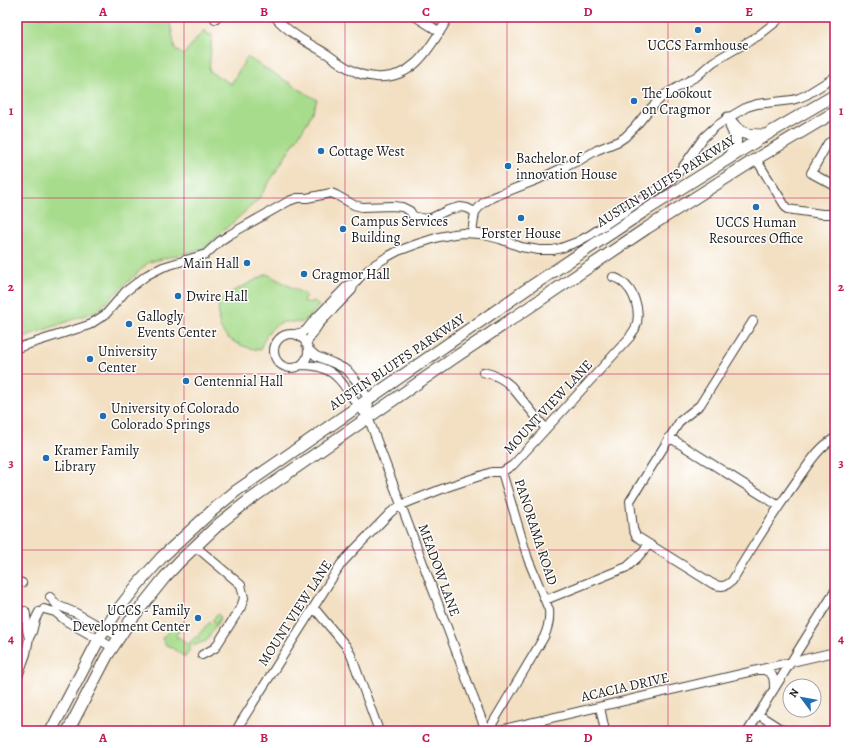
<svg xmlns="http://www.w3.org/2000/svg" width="852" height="748" viewBox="0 0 852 748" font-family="Alegreya,serif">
	<rect width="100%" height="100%" fill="#fff"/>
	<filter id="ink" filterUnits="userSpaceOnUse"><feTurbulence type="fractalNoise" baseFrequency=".025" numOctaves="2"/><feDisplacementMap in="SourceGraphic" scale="8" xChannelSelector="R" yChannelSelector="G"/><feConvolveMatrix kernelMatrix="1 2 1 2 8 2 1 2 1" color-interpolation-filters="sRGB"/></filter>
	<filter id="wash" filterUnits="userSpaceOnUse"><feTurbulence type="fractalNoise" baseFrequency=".012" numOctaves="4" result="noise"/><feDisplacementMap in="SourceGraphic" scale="16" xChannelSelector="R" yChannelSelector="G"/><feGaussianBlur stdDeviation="0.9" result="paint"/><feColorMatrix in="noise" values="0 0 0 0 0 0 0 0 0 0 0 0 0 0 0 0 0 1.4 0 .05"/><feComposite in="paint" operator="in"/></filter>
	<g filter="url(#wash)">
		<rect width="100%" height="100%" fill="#f3e0c3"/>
		<path fill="#a7dc8c" stroke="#627c54" d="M17,17H169L175,49L183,55L204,30L207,34L212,35L209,71L231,84L247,57L317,100L308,121L258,200L203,249L149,262L97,311L18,339H17Z
			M267,274L306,295L303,301C307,303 310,303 314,301L319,306C314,310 309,318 304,321C299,324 296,322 292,322C273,320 265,335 260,350C246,348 226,342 220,327C218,320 219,311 218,304L228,294Z
			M218,614L221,617L206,641L192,646L189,643L196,636L198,639L200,637L198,635L210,622L213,624L215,622L212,620Z
			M176,624H178L180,627L179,631L176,635V637L177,638L179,637L191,648L185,657L169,646L166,645L162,639L163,637Z"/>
	</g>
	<g filter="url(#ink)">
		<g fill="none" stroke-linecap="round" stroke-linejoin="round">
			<defs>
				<path id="minor" d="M275,17C289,33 308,43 327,54C337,61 347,69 358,73C364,76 370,76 376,77C415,80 431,45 449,17
					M416,17L440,32
					M215,19L217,17
					M835,139L828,143L811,173L835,186
					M756,159L787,209L822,214H831L835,208
					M472,233L475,212L483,203L493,197L539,179L560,169L580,160L597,150L619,141L625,137L635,127L648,111L664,95L697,76L713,62L758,36L777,21
					M753,321L700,405L680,421L630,501L633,529L636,536L713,584C721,587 725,587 732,581C753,545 776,510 800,476C810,462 820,446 835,438
					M295,334L303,332L306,330L314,320L348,285L354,284
					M274 351a17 17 0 1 1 34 0a17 17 0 1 1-34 0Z
					M306,344L315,330L319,324L352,290L354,284L360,277L374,265L387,257L398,251L417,244L439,237L454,234L463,233L480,234L500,239L521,247L539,250H553L561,248L577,242L590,235L670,181L682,168L704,137L715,127L728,118L747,107L757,104L792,100L799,98L806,95L835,77
					M17,348L89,325L106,314L125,292L147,275L163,267L206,254L220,241L229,235L289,201L297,198H307L331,193L336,195L354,205L362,207L393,206L402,207L410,211L413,216L421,218L426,219L431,218L448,210L460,207L467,208L475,212
					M308,349L316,356L333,363L347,370L354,378L369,399L368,417
					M301,365C308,365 315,365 322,368C340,374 347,391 358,406C361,410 365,413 368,417L486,731
					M483,372C495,375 502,378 511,386L546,429
					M669,437L779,506
					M195,546L241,585L244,598L241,607L215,648L202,655
					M17,581L22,583
					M50,597L57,605L76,613L119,637
					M545,600L627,567L638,557L649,544
					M314,608L346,646L351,655L379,731
					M44,609L55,612L66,621L112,647
					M25,611C28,619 25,628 29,638
					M762,669C774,674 774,676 774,689
					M17,679L26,654L29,638L32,632L35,620L39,612
					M600,707L605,731
					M759,715L784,731
					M236,731L241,722L341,564L353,551L391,512L401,505L447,487L492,472H502L513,465L630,337C631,334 633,332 635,329C642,313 635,291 621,281C619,279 615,278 613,277
					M488,731L544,637C548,628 550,620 549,610L528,559L502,472
					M495,731L835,652
					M748,731L835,591"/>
				<path id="major" d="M728,118C741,135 744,135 765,135
					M729,157C737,144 738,140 731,126
					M51,731L99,639L117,611L139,583L162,557L213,510L236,491L278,462L527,289L643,212L766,135L835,95
					M68,731L107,656L130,621L165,577L180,561L220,523L248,501L291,471L454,358L647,228L756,159L835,112"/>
			</defs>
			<use href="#minor" stroke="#3c3935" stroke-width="10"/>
			<use href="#major" stroke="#3c3935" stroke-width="13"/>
			<use href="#minor" stroke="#fff" stroke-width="8"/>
			<use href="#major" stroke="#fff" stroke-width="11"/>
		</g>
	</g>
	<path fill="none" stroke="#c2185b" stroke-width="1" stroke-opacity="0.55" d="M184,17V731M345,17V731M507,17V731M668,17V731M17,198H835M17,374H835M17,550H835"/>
	<g fill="#1f6fb2" stroke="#fff" stroke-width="1.5">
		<circle cx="698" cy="30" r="4"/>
		<circle cx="634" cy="101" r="4"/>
		<circle cx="321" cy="151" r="4"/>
		<circle cx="508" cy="166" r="4"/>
		<circle cx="756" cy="207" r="4"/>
		<circle cx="521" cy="218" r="4"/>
		<circle cx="343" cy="229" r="4"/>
		<circle cx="247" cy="263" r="4"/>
		<circle cx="304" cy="274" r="4"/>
		<circle cx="178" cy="296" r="4"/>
		<circle cx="129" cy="324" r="4"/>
		<circle cx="90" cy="359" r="4"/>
		<circle cx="186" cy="381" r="4"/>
		<circle cx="103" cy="416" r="4"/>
		<circle cx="46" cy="458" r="4"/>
		<circle cx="198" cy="618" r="4"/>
	</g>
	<g text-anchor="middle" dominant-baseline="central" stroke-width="3" stroke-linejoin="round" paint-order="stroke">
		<g font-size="14" fill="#1c1c1c" stroke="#fff" text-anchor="start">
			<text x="698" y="45" text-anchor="middle">UCCS Farmhouse</text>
			<text x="642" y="93">The Lookout<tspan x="642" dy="16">on Cragmor</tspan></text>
			<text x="329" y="151">Cottage West</text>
			<text x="516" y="158">Bachelor of<tspan x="516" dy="16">innovation House</tspan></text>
			<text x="351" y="221">Campus Services<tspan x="351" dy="16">Building</tspan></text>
			<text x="756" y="222" text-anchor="middle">UCCS Human<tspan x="756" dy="16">Resources Office</tspan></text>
			<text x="521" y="233" text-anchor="middle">Forster House</text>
			<text x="239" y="263" text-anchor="end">Main Hall</text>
			<text x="312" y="274">Cragmor Hall</text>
			<text x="186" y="296">Dwire Hall</text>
			<text x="137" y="316">Gallogly<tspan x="137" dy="16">Events Center</tspan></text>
			<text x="98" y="351">University<tspan x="98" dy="16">Center</tspan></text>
			<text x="194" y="381">Centennial Hall</text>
			<text x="111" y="408">University of Colorado<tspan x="111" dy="16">Colorado Springs</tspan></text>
			<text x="54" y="450">Kramer Family<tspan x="54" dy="16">Library</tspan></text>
			<text x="190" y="610" text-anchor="end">UCCS - Family<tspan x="190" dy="16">Development Center</tspan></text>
		</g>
		<g font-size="14" fill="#1c1c1c" stroke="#fff">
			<text transform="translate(666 181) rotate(-32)">AUSTIN BLUFFS PARKWAY</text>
			<text transform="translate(397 362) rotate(-34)">AUSTIN BLUFFS PARKWAY</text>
			<text transform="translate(548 407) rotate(-47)">MOUNT VIEW LANE</text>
			<text transform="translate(536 532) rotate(72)">PANORAMA ROAD</text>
			<text transform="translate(439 570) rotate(70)">MEADOW LANE</text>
			<text transform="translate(295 613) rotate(-57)">MOUNT VIEW LANE</text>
			<text transform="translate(625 687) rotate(-13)">ACACIA DRIVE</text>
		</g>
	</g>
	<rect width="852" height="748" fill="none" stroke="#fff" stroke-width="44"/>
	<g transform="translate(802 698) rotate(302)"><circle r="19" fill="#ffffff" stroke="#a4a4a4"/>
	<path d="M0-3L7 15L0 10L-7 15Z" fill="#1f6fb2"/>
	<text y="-6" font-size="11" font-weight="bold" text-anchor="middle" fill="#1c1c1c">N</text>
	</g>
	<rect x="22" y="22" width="808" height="704" fill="none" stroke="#c2185b" stroke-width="1.5"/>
	<g font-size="13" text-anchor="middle" font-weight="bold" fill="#c2185b">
		<text x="103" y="16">A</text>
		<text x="264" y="16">B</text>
		<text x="426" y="16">C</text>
		<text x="588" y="16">D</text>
		<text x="749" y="16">E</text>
		<text x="11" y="115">1</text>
		<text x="841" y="115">1</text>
		<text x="11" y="291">2</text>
		<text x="841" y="291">2</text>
		<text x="11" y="467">3</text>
		<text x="841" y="467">3</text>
		<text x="11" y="643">4</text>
		<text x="841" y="643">4</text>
		<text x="103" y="742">A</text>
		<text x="264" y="742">B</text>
		<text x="426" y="742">C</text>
		<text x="588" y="742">D</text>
		<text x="749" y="742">E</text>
	</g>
</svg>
